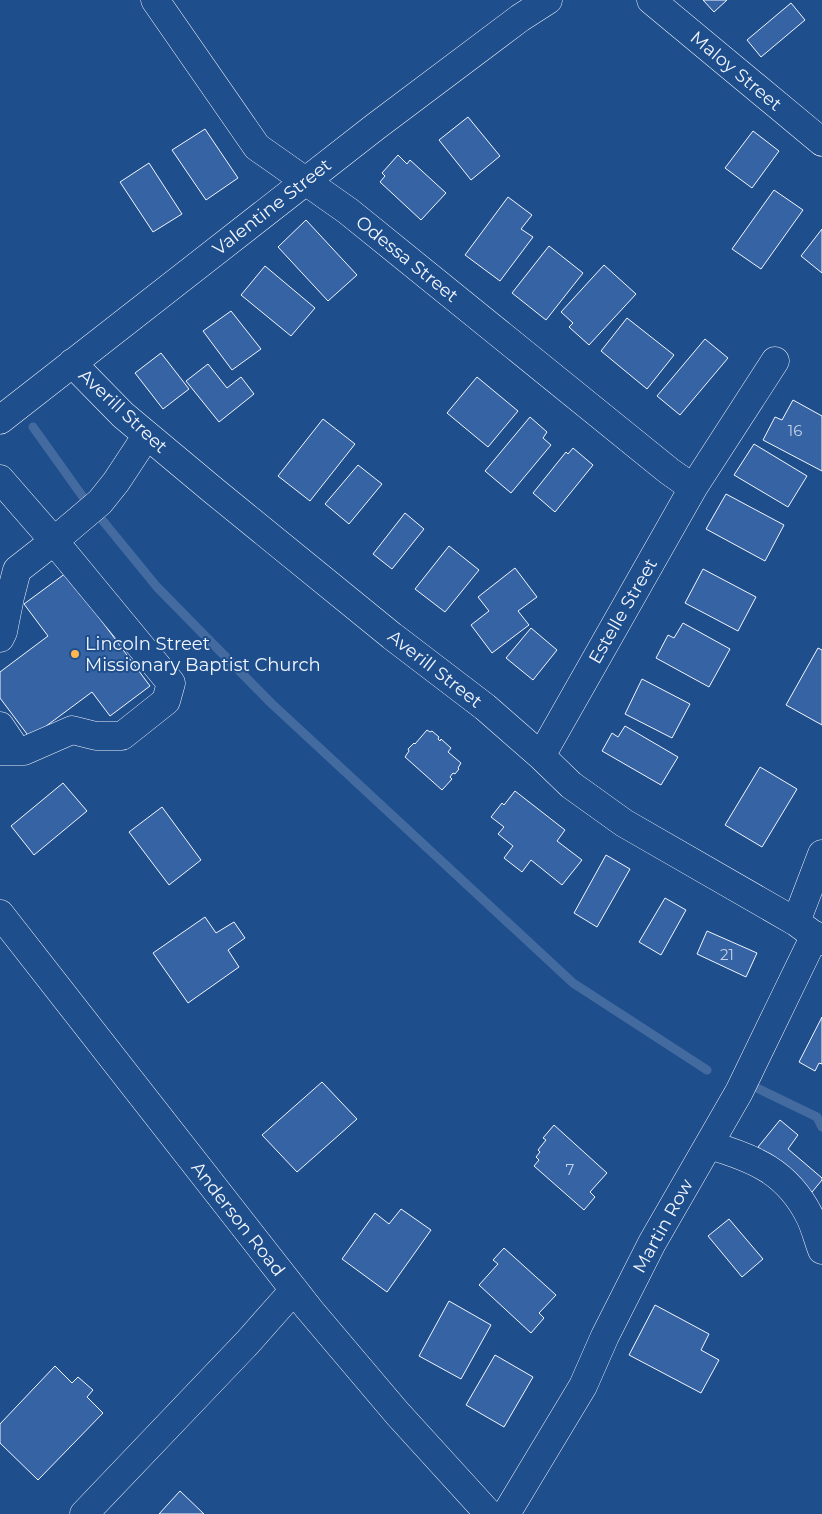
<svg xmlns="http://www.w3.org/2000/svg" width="822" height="1514" viewBox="0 0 822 1514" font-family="Montserrat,sans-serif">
	<rect width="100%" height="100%" fill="#1f4e8c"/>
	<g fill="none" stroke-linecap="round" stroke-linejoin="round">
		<path stroke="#446ba0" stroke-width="9" d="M33,427L83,497
			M103,521L157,587L271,703L573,983L707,1070
			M757,1088L817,1117L822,1127"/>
	</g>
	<path fill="#3563a3" stroke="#f2f6ff" d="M703,0H727L714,12Z
		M791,3L805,20L761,57L747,40Z
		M468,117L500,156L471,180L439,140Z
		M205,129L238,178L206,200L172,150Z
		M753,131L779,151L752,188L725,168Z
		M398,155L407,164L410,160L446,193L421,220L380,182L385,176L382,173Z
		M149,163L182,214L153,232L120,182Z
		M774,190L803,210L761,269L732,249Z
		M508,197L532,215L521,229L533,237L500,281L465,255Z
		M306,220L357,275L328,301L278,247Z
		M822,229V273L801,256Z
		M549,246L583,273L546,320L512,293Z
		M604,265L636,294L589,345L569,327L573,323L561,312Z
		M265,266L315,308L291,336L241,295Z
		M231,311L261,349L232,370L203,331Z
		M627,318L674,355L647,389L601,351Z
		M705,339L728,358L680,415L657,396Z
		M161,353L189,389L163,409L135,373Z
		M208,364L227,388L241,377L254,394L219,422L186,381Z
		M477,377L518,411L488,447L447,413Z
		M793,400L822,416V471L763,440L775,417L782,420Z
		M530,417L547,432L543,438L551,445L511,493L485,471Z
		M323,419L355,444L310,501L278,476Z
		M754,444L807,476L788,507L734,475Z
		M573,448L593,465L555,512L533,493L566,452L568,454Z
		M358,465L382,484L349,524L325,504Z
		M726,494L784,525L765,561L706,529Z
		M405,513L424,529L392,569L373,554Z
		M449,546L479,570L445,612L415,589Z
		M515,568L537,597L518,611L529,625L492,653L471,625L489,611L478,597Z
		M703,569L756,597L738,631L685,603Z
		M66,573L150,686L110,716L92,692L30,738L0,698V672L48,636L24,604Z
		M683,623L730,649L709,687L656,658L668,635L674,638Z
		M531,628L557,650L533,680L506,658Z
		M818,648L822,650V725L786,705Z
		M642,679L690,704L672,738L625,714Z
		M625,726L678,757L661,785L602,751L612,733L618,737Z
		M427,730L430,732L432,731L439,737L438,739L440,741L441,739L451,748L448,752L461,763L458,768L459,769L455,774L453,773L450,777L452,779L442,790L405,757L409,751L408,749L414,743L415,744Z
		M760,767L797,789L762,847L725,825Z
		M63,783L87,811L34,855L11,826Z
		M515,791L565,830L557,841L582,860L562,885L531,860L522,872L504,858L513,846L498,834L504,827L491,817L502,803L504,805Z
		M162,807L201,860L169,885L129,832Z
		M606,855L630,869L597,927L574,913Z
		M665,898L686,910L661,955L639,942Z
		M205,917L216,933L234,922L245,938L228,950L239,967L188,1003L153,953Z
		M707,931L757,953L746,977L697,954Z
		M822,1017V1064L819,1063L815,1071L799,1062Z
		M322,1082L357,1119L297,1172L262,1135Z
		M780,1120L798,1135L788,1149L822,1178V1180L812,1192L758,1147Z
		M554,1125L607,1173L590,1192L595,1197L584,1210L534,1166L539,1160L536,1157L540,1152L538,1150L546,1140L543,1138Z
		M401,1209L431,1230L387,1292L342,1259L375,1213L389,1224Z
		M729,1219L763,1259L742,1277L708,1236Z
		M504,1248L556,1295L539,1313L544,1318L531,1333L479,1285L498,1264L493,1260Z
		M449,1301L491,1325L461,1379L419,1356Z
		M655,1305L709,1334L701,1350L719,1360L701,1393L629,1355Z
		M495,1355L533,1377L504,1427L466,1405Z
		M55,1366L72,1383L78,1377L93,1390L87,1397L103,1413L38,1480L0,1443V1424Z
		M180,1491L204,1514H159Z"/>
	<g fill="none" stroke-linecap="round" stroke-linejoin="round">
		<defs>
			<path id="minor" d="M155,0L257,147L348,211L669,471L693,488
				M651,0L822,142
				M72,363L123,415L214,491L392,636L485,707L541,756L571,785L624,823L796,922L822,941
				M0,420L375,127L520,18L548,0
				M0,479L54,541L100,502L116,482L147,435
				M0,638L3,632L10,597L17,570L54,541L171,683L166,701L122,736H96L72,730L24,751H0
				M0,726L17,751
				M541,756L693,488L775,361
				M796,922L822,854
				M709,1145C754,1158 788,1172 810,1217C815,1227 818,1240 822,1250
				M84,1514L248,1342L294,1290
				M506,1514L583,1386L605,1336L652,1243L739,1092L815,935"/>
			<path id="major" d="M0,914L309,1309L397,1413L489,1514"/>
		</defs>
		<use href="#minor" stroke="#f2f6ff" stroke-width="29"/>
		<use href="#major" stroke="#f2f6ff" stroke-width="29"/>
		<use href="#minor" stroke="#1f4e8c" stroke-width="28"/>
		<use href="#major" stroke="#1f4e8c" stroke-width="28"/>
	</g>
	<circle fill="#ffb74d" stroke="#1f4e8c" stroke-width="2" cx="75" cy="654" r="5"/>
	<g text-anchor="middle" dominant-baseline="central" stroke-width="4" stroke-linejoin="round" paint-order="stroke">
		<g font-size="15" fill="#c3d1e8">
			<text x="795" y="430">16</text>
			<text x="727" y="954">21</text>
			<text x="570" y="1169">7</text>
		</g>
		<g font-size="18" fill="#f2f6ff" stroke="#1f4e8c">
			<text transform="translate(736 71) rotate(40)">Maloy Street</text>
			<text transform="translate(272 207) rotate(-38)">Valentine Street</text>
			<text transform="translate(407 259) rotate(39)">Odessa Street</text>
			<text transform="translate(123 411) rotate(43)">Averill Street</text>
			<text transform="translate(623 611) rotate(-60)">Estelle Street</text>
			<text transform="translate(435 669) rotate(38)">Averill Street</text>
			<text transform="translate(238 1219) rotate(52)">Anderson Road</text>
			<text transform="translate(663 1226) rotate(-61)">Martin Row</text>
		</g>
		<g font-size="18" fill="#f2f6ff" stroke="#1f4e8c" text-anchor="start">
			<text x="85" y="644">Lincoln Street<tspan x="85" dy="21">Missionary Baptist Church</tspan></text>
		</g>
	</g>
</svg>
